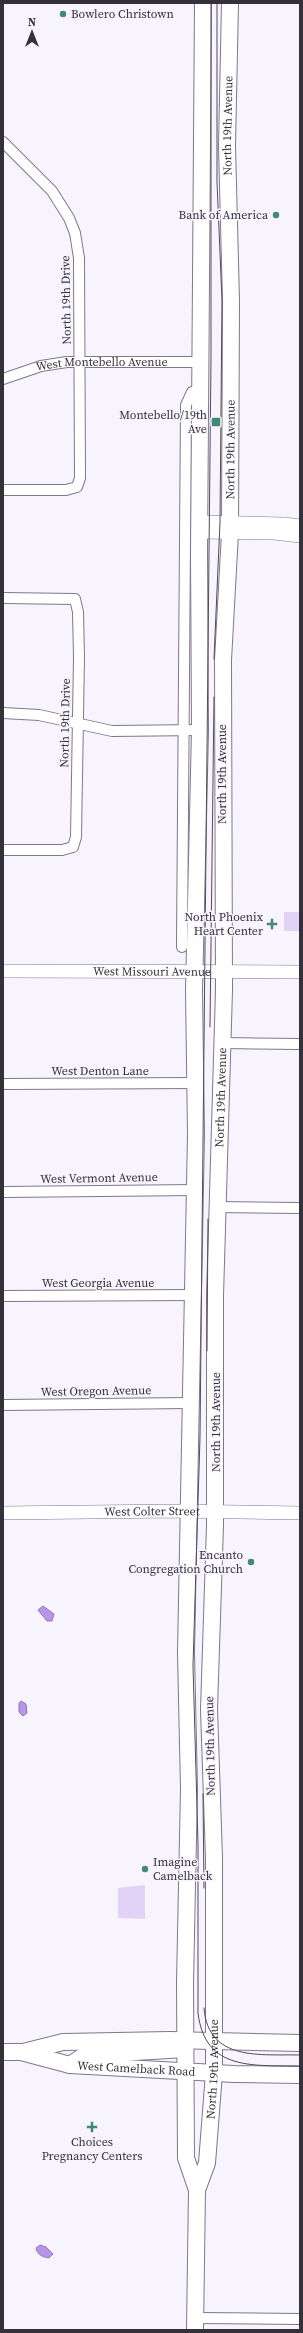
<svg xmlns="http://www.w3.org/2000/svg" width="303" height="2333" viewBox="0 0 303 2333" font-family="'Source Serif 4',serif">
	<rect width="100%" height="100%" fill="#f8f4fe"/>
	<path fill="#e1d2f7" d="M284,912H300V931H284Z
		M145,1885V1919L118,1918V1888Z"/>
	<path fill="#b995e8" stroke="#9177b4" d="M43,1606L54,1614L52,1621H47L38,1610Z
		M21,1701L26,1704L27,1713L23,1716L19,1712V1703Z
		M40,2245L46,2247L53,2254L49,2258C42,2257 37,2254 36,2248Z"/>
	<g fill="none" stroke-linecap="round" stroke-linejoin="round">
		<defs>
			<g id="minor">
				<path d="M3,142L52,191L69,218L75,233L79,258L80,478L77,487L66,490H3"/>
				<path id="s1" d="M3,379L41,366L67,362H202"/>
				<path d="M3,598L75,599L78,612L79,657L76,837L73,847L62,850H3"/>
				<path d="M3,713L39,715L112,731L200,730"/>
				<path d="M182,947L186,405L192,392L201,391"/>
				<path d="M223,1043L300,1044"/>
				<path d="M3,1084L196,1083"/>
				<path d="M3,1192L196,1190"/>
				<path d="M217,1207L300,1208"/>
				<path d="M3,1296L194,1295"/>
				<path d="M3,1405L189,1403"/>
				<path d="M195,2318L300,2319"/>
			</g>
			<g id="tertiary">
				<path d="M200,522L284,524L300,526"/>
				<path d="M200,532L274,533L300,536"/>
				<path id="s2" d="M3,971L300,972"/>
				<path id="s3" d="M3,1513L174,1511L300,1513"/>
			</g>
			<g id="primary">
				<path id="s4" d="M3,2052H21L70,2065L234,2074L300,2075"/>
				<path d="M23,2052L63,2042L170,2040L300,2043"/>
				<path d="M70,2065L85,2055L185,2049"/>
				<path d="M197,2190L186,2158L185,1983L189,1789L186,1653L196,1134L194,991L200,730L199,554L203,3"/>
				<path id="s5" d="M195,2330L197,2190L207,2163L214,2073V1858L209,1709L215,1525V1296L224,990L223,660L230,533L231,301L227,146L230,3"/>
			</g>
		</defs>
		<use href="#minor" stroke="#7f778d" stroke-width="12"/>
		<use href="#tertiary" stroke="#7f778d" stroke-width="14"/>
		<use href="#primary" stroke="#7f778d" stroke-width="18"/>
		<use href="#minor" stroke="#fff" stroke-width="10"/>
		<use href="#tertiary" stroke="#fff" stroke-width="13"/>
		<use href="#primary" stroke="#fff" stroke-width="16"/>
		<path stroke="#504c56" stroke-width="1" d="M211,3V357L200,1437L193,1665L198,1844V2013C205,2072 255,2065 300,2066
			M214,659L220,522L222,300L217,182V3
			M210,1027L214,697
			M207,1351L208,1219
			M203,1794L204,1888
			M204,2008C208,2062 261,2054 300,2055"/>
	</g>
	<g fill="#44887c" stroke="#f8f4fe" stroke-width="1.5">
		<circle cx="63" cy="14" r="4"/>
		<circle cx="276" cy="215" r="4"/>
		<rect x="211" y="417" width="10" height="10" rx="2"/>
		<path d="M270 918h4v4h4v4h-4v4h-4v-4h-4v-4h4z"/>
		<circle cx="251" cy="1562" r="4"/>
		<circle cx="145" cy="1869" r="4"/>
		<path d="M90 2121h4v4h4v4h-4v4h-4v-4h-4v-4h4z"/>
	</g>
	<g text-anchor="middle" dominant-baseline="central" stroke-width="3" stroke-linejoin="round" paint-order="stroke">
		<g font-size="12" fill="#35313b" stroke="#f8f4fe" text-anchor="end">
			<text x="71" y="14" text-anchor="start">Bowlero Christown</text>
			<text x="268" y="215">Bank of America</text>
			<text x="207" y="415">Montebello/19th<tspan x="207" dy="14">Ave</tspan></text>
			<text x="263" y="917">North Phoenix<tspan x="263" dy="14">Heart Center</tspan></text>
			<text x="243" y="1555">Encanto<tspan x="243" dy="14">Congregation Church</tspan></text>
			<text x="153" y="1862" text-anchor="start">Imagine<tspan x="153" dy="14">Camelback</tspan></text>
			<text x="92" y="2142" text-anchor="middle">Choices<tspan x="92" dy="14">Pregnancy Centers</tspan></text>
		</g>
		<g font-size="12" fill="#35313b" stroke="#f8f4fe">
			<text stroke="none"><textPath href="#s5" startOffset="2207">North 19th Avenue</textPath></text>
			<text transform="translate(66 300) rotate(-91)">North 19th Drive</text>
			<text stroke="none"><textPath href="#s1" startOffset="101">West Montebello Avenue</textPath></text>
			<text stroke="none"><textPath href="#s5" startOffset="1883">North 19th Avenue</textPath></text>
			<text transform="translate(65 723) rotate(-89)">North 19th Drive</text>
			<text transform="translate(222 774) rotate(-90)">North 19th Avenue</text>
			<text stroke="none"><textPath href="#s2" startOffset="149">West Missouri Avenue</textPath></text>
			<text x="100" y="1071">West Denton Lane</text>
			<text stroke="none"><textPath href="#s5" startOffset="1235">North 19th Avenue</textPath></text>
			<text transform="translate(99 1178) rotate(-1)">West Vermont Avenue</text>
			<text x="98" y="1283">West Georgia Avenue</text>
			<text transform="translate(96 1391) rotate(-1)">West Oregon Avenue</text>
			<text transform="translate(216 1422) rotate(-90)">North 19th Avenue</text>
			<text stroke="none"><textPath href="#s3" startOffset="149">West Colter Street</textPath></text>
			<text transform="translate(210 1746) rotate(-91)">North 19th Avenue</text>
			<text stroke="none"><textPath href="#s4" startOffset="135">West Camelback Road</textPath></text>
			<text stroke="none"><textPath href="#s5" startOffset="263">North 19th Avenue</textPath></text>
		</g>
	</g>
	<rect width="303" height="2333" fill="none" stroke="#35313b" stroke-width="8"/>
	<g transform="translate(32 32)" stroke="#f8f4fe" stroke-width="3" paint-order="stroke">
	<path d="M0-3L7 15L0 10L-7 15Z" fill="#35313b"/>
	<text y="-6" font-size="11" font-weight="bold" text-anchor="middle" fill="#35313b">N</text>
	</g>
</svg>
